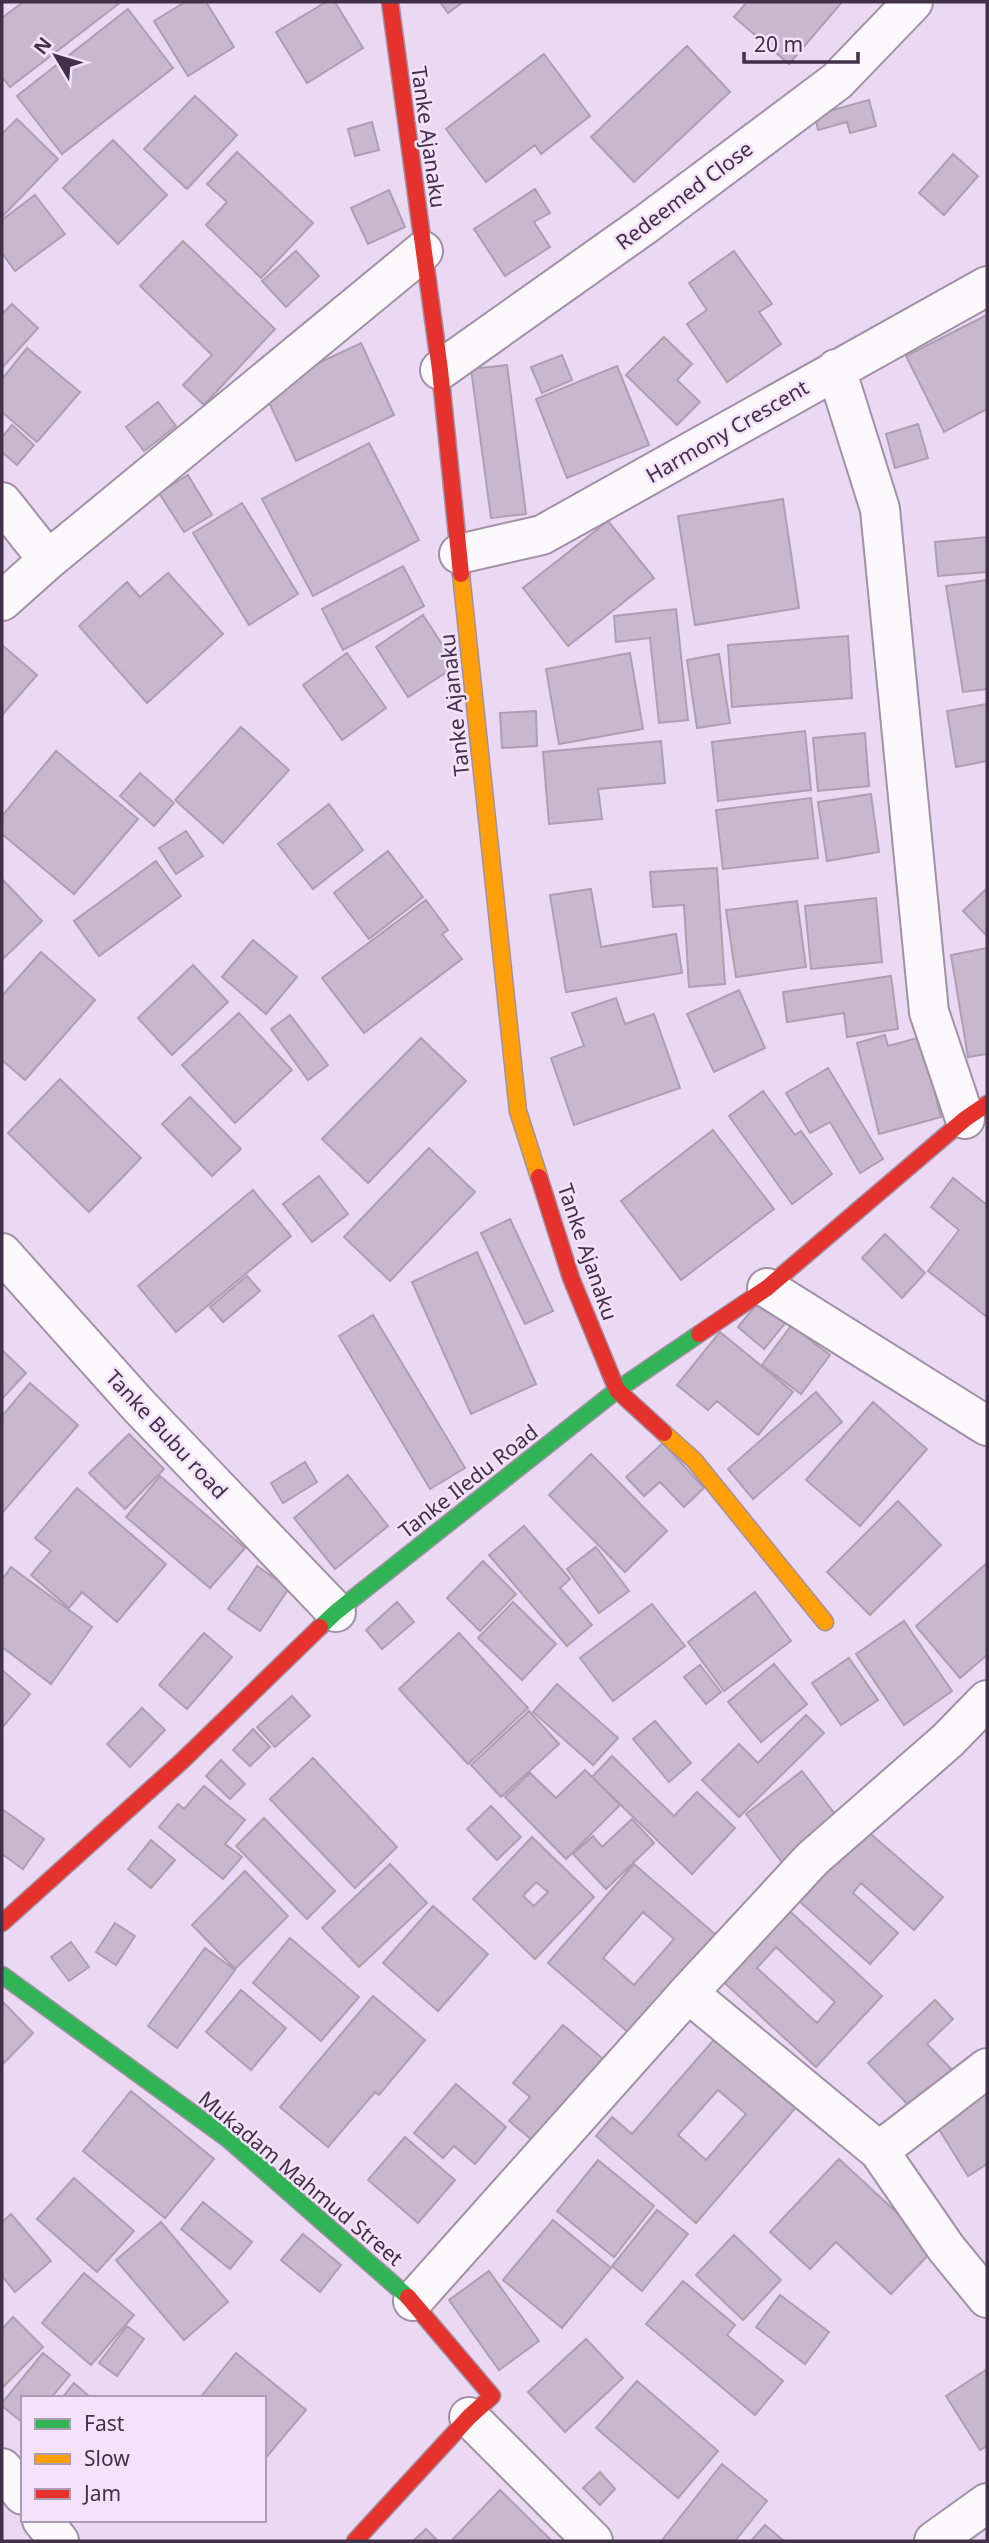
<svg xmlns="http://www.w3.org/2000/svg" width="989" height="2543" viewBox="0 0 989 2543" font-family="'Noto Sans',sans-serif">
	<rect width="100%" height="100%" fill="#ebd8f2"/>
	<path fill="#c8b8ce" stroke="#ae9eb3" stroke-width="2" fill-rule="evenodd" d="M23,2H121L10,87L2,77V18Z
		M185,2H206L234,47L188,76L154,21Z
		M326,2H335L363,48L307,83L276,32Z
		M440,2H463L448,13Z
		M747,2H842L789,64L734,17Z
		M128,9L173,68L62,154L17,96Z
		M687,46L730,92L634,182L591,137Z
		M544,54L590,116L541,154L535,145L486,182L446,129Z
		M195,96L237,135L187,189L144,149Z
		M869,100L876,126L850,133L847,122L818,130L815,115Z
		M17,119L58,159L2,217V134Z
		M372,122L379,150L355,156L348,129Z
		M113,140L167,195L118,244L63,188Z
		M237,152L313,223L261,278L206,225L227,202L207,184Z
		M953,154L978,176L944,215L919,193Z
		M535,189L550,213L534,222L550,247L505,276L474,229Z
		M389,190L405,227L368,244L351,208Z
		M35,195L65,234L15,271L2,253V220Z
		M183,241L275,329L204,405L183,385L212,355L140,286Z
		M296,251L319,276L286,307L262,281Z
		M734,251L772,304L759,312L781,344L727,382L687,324L707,310L689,283Z
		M12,304L38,328L2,368V314Z
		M987,315V409L944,432L906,356Z
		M664,337L692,364L677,380L700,402L677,425L626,375Z
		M361,343L394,415L296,461L263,389Z
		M27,348L80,392L37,442L2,412V379Z
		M562,355L572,380L542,393L531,367Z
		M507,365L526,514L491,518L471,369Z
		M617,366L649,445L567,478L536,399Z
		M158,402L176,426L144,451L126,427Z
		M918,424L928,458L895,468L886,434Z
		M12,425L34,445L17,465L2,452V437Z
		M369,443L419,540L313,596L262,499Z
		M188,475L212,515L184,532L159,493Z
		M783,499L799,608L695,625L678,516Z
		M242,503L298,594L249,625L193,533Z
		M608,521L654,578L568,646L523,588Z
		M987,537V572L938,576L935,542Z
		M403,566L424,606L343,650L322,609Z
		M168,573L223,634L147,703L79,626L127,582L140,597Z
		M987,580V689L963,692L946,586Z
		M676,609L688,720L659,723L650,638L616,642L614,616Z
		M423,615L456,666L408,697L376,647Z
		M848,636L852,698L732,707L728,645Z
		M2,645L37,675L2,715Z
		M347,653L386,708L342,740L303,685Z
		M630,653L643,729L559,744L546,669Z
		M719,654L730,723L697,728L687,660Z
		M987,704V761L956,767L947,711Z
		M536,711L537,746L502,748L500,713Z
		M241,727L289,770L223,843L175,800Z
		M805,731L811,790L718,801L712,742Z
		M865,733L869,786L818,791L813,738Z
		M661,741L665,783L598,789L602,819L549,824L543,752Z
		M56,751L138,819L74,894L2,834V816Z
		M140,773L174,803L154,826L120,796Z
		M871,794L879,852L827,861L818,802Z
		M811,798L818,858L723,869L716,810Z
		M329,804L363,850L313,889L278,844Z
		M186,831L203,856L176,874L159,848Z
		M388,851L423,897L369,939L334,893Z
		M156,861L181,896L99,956L74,921Z
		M717,868L725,984L689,987L684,905L653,907L650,872Z
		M2,879L42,921L2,960Z
		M987,888V936L963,911Z
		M591,889L601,947L676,934L682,973L566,992L550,895Z
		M876,898L882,962L811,969L805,906Z
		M426,900L448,930L442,934L462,959L364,1033L322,978Z
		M797,901L806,967L736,977L726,910Z
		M253,940L297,977L266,1014L222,977Z
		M987,948V1054L968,1057L951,955Z
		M41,952L95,1000L25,1080L2,1060V996Z
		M193,965L228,1002L172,1055L138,1018Z
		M891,976L898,1029L847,1037L844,1013L787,1022L783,992Z
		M739,990L765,1048L714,1072L687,1014Z
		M616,998L625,1024L654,1014L680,1088L574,1125L551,1058L584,1046L572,1013Z
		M239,1013L292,1070L235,1123L182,1065Z
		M290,1015L328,1065L308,1080L271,1029Z
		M885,1035L888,1046L921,1037L941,1117L879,1134L857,1043Z
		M421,1038L466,1081L368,1183L322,1139Z
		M828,1068L883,1159L860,1173L830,1122L810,1133L786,1093Z
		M60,1079L141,1158L89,1212L8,1133Z
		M763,1091L795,1135L801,1131L832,1174L792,1204L729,1116Z
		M190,1097L241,1149L212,1176L162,1124Z
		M713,1130L774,1209L681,1280L621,1201Z
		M429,1148L475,1192L390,1281L344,1237Z
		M319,1176L348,1214L312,1242L283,1204Z
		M953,1178L987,1205V1317L928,1271L959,1230L931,1207Z
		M253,1190L291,1236L176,1332L138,1286Z
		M510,1219L553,1311L525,1324L481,1233Z
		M885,1234L925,1273L902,1298L862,1258Z
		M477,1252L536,1384L471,1414L412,1282Z
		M247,1276L260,1291L223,1322L210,1307Z
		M760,1300L787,1321L764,1349L738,1327Z
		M373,1315L465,1468L430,1489L339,1336Z
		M791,1326L830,1355L801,1394L762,1365Z
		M720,1332L793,1392L758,1435L717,1401L708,1410L677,1385Z
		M2,1350L26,1373L2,1399Z
		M30,1383L78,1425L2,1513V1416Z
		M816,1392L842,1422L753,1499L728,1469Z
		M873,1402L927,1449L860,1526L806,1480Z
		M129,1434L164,1469L125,1509L89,1473Z
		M663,1443L704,1488L684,1507L660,1482L644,1496L626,1477Z
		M591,1454L667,1531L625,1572L549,1495Z
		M305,1462L317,1482L283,1503L271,1483Z
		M348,1475L388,1526L335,1569L294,1518Z
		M160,1476L245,1548L210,1588L126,1517Z
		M77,1488L166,1564L117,1622L82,1592L69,1608L31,1575L51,1551L35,1538Z
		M898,1501L941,1545L870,1615L827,1572Z
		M524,1526L570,1579L560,1588L592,1625L567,1646L489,1555Z
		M596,1547L629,1591L599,1613L567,1569Z
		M483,1561L516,1594L480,1631L447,1598Z
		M987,1563V1655L960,1678L916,1626Z
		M257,1566L289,1588L260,1631L228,1609Z
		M11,1567L92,1627L51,1684L2,1647V1580Z
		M755,1592L791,1641L724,1691L688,1642Z
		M397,1602L414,1622L382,1649L366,1630Z
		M513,1602L556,1644L522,1680L478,1638Z
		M652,1604L685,1646L613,1701L580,1658Z
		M904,1621L952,1691L904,1725L856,1654Z
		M204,1633L232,1657L187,1709L159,1685Z
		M459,1633L528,1708L468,1764L399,1689Z
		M849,1658L878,1700L841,1725L812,1683Z
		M774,1664L807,1704L761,1742L728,1702Z
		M700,1665L721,1692L706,1704L684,1677Z
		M2,1670L30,1694L2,1728Z
		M557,1684L618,1738L593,1765L533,1712Z
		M292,1696L310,1716L275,1747L257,1727Z
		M142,1708L165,1730L130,1767L107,1744Z
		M529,1711L559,1744L501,1797L471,1765Z
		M806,1715L824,1733L739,1817L702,1780L739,1744L758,1763Z
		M655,1721L691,1763L669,1782L633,1739Z
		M253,1729L270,1747L250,1766L233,1750Z
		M612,1756L674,1816L697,1792L735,1828L692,1874L592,1777Z
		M313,1758L397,1847L355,1888L270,1799Z
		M221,1760L245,1784L230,1799L206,1776Z
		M585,1770L620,1805L566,1859L505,1797L530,1773L556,1798Z
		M802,1771L844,1826L787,1869L746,1814Z
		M204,1786L245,1820L225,1844L242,1857L223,1879L159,1827L178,1804L184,1809Z
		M491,1806L521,1837L497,1860L467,1829Z
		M2,1809L44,1839L23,1869L2,1854Z
		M264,1818L335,1891L307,1919L236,1846Z
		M632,1819L654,1843L606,1889L573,1854L593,1836L602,1847Z
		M864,1828L943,1897L914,1930L861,1883L853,1893L898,1933L870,1964L800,1902Z
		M532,1837L594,1897L535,1959L473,1899ZM536,1882L548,1892L534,1906L523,1896Z
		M151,1840L175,1860L151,1888L128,1869Z
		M390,1864L427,1903L359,1967L322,1928Z
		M634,1864L723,1941L637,2040L548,1963ZM643,1912L674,1939L634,1985L603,1958Z
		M245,1871L288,1916L235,1969L192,1925Z
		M782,1904L882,1996L816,2067L716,1975ZM776,1947L835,2002L817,2023L757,1968Z
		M433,1906L488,1954L438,2011L383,1963Z
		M115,1923L135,1936L116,1965L96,1952Z
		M290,1938L359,1997L321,2041L253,1983Z
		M71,1942L89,1967L69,1981L51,1957Z
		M205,1948L235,1970L177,2048L148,2026Z
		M241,1990L286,2028L251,2070L206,2032Z
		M373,1996L425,2040L379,2095L375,2092L328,2147L280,2107Z
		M935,2000L953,2019L927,2044L956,2074L916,2113L868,2063Z
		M2,2001L33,2033L2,2065Z
		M563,2025L608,2063L538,2145L509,2121L530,2097L513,2083Z
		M724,2028L804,2098L696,2223L596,2136L612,2117L632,2134ZM718,2090L746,2114L706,2160L678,2135Z
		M987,2082V2164L968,2176L932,2118Z
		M456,2084L506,2127L475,2164L454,2146L443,2158L414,2133Z
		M131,2091L214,2159L165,2218L83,2151Z
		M405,2137L455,2180L418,2223L368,2180Z
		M839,2159L935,2248L891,2294L836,2242L810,2269L770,2232Z
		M598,2160L654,2206L614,2257L557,2211Z
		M74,2178L134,2231L97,2272L37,2219Z
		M203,2202L252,2242L230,2269L181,2229Z
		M657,2210L688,2234L642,2291L612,2266Z
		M11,2214L51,2261L15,2292L2,2276V2222Z
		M553,2220L611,2268L562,2328L503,2280Z
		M161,2222L228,2302L184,2340L116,2260Z
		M303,2234L341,2265L320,2292L281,2260Z
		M734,2235L781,2280L743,2320L696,2275Z
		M489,2271L539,2341L499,2370L449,2300Z
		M84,2273L134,2315L91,2365L42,2323Z
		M683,2281L735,2325L727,2335L783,2381L755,2415L646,2324Z
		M780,2295L829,2332L805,2364L756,2327Z
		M13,2317L43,2347L2,2388V2329Z
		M127,2326L144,2339L117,2376L99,2363Z
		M586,2339L623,2378L565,2432L528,2392Z
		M43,2353L70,2375L51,2398H23V2423L2,2406V2403Z
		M236,2353L306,2410L264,2460V2398H200Z
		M987,2369V2446L980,2450L946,2396Z
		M637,2381L718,2451L678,2498L596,2428Z
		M74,2383L91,2398H62Z
		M722,2464L767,2501L735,2541H666L663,2539Z
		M600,2472L615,2489L600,2505L583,2488Z
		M500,2490L552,2541H455L453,2539Z
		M765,2525L784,2541H751Z
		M426,2529L438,2541H413Z"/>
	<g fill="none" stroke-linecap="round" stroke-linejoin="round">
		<defs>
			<path id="street" d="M836,369L880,509L929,1012L965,1119
				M440,370L646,224L837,81L913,2
				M2,502L48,560
				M459,554L542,535L987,286
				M2,601L48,560L423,251
				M2,1253L139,1406L336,1612
				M767,1288L987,1426
				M688,1993L879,2151L946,2248L987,2298
				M879,2151L987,2068
				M413,2301L688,1993L812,1859L948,1740L987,1700
				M469,2417L593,2541
				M2,2468L23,2495
				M42,2520L59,2541
				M934,2541L987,2503"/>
			<path id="fast" d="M320,1627L336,1612L617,1390L699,1334
				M2,1975L228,2139L408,2297"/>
			<path id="slow" d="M461,574L518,1111L539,1177
				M664,1433L694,1460L825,1622"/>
			<path id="jam" d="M390,2L440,370L461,574
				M539,1177L571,1278L617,1390L664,1433
				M699,1334L767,1288L965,1119L987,1104
				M2,1923L182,1761L320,1627
				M355,2541L469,2417L492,2396L408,2297"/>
		</defs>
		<use href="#street" stroke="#a190a6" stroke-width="42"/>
		<use href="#fast" stroke="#a190a6" stroke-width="19"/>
		<use href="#slow" stroke="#a190a6" stroke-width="19"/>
		<use href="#jam" stroke="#a190a6" stroke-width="19"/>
		<use href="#street" stroke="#fcf9fd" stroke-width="38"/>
		<use href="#fast" stroke="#30b455" stroke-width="16"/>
		<use href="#slow" stroke="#ff9f0a" stroke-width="16"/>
		<use href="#jam" stroke="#e5322d" stroke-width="16"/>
	</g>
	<g text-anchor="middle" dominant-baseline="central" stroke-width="5" stroke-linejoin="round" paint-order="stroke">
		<g font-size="21" fill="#423048" stroke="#f4e2fa">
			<text transform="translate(429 137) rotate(82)">Tanke Ajanaku</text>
			<text transform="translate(684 195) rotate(-37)">Redeemed Close</text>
			<text transform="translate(727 431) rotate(-30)">Harmony Crescent</text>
			<text transform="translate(454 705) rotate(-96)">Tanke Ajanaku</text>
			<text transform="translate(588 1252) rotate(71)">Tanke Ajanaku</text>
			<text transform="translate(167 1434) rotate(47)">Tanke Bubu road</text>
			<text transform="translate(468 1481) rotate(-38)">Tanke Iledu Road</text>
			<text transform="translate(301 2178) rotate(40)">Mukadam Mahmud Street</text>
		</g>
	</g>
	<rect width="989" height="2543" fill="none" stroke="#423048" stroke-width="7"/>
	<rect x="21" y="2396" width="245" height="126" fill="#f4e2fa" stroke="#ad9bb3" stroke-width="2"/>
	<rect x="35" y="2419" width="35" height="10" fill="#30b455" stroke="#ad9bb3" stroke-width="2"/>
	<text x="84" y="2431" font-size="21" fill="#423048">Fast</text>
	<rect x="35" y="2454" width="35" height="10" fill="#ff9f0a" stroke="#ad9bb3" stroke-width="2"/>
	<text x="84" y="2466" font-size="21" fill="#423048">Slow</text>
	<rect x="35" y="2489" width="35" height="10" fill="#e5322d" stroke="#ad9bb3" stroke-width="2"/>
	<text x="84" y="2501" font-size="21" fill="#423048">Jam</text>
	<g transform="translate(56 56) rotate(308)" stroke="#f4e2fa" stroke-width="5" paint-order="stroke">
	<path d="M0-5L12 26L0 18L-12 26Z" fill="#423048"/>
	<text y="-10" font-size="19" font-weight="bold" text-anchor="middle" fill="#423048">N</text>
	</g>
	<path d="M744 52v10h114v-10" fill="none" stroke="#423048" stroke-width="3.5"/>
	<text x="754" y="52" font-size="21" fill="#423048" stroke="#f4e2fa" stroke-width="5" paint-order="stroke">20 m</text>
</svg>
